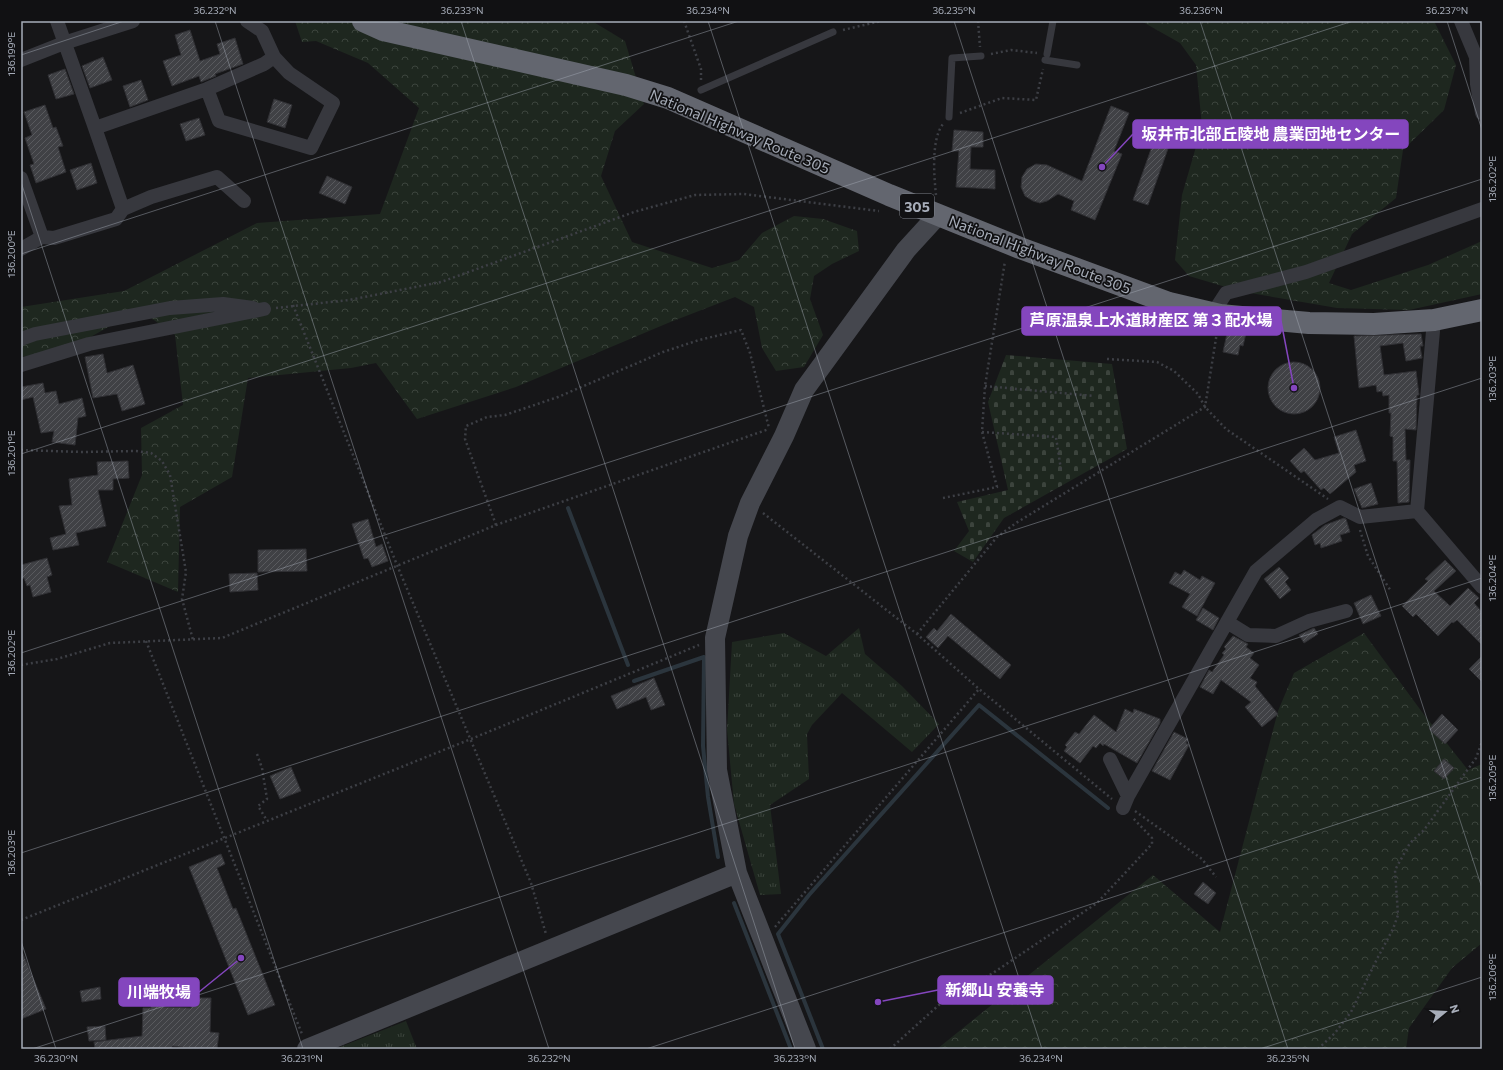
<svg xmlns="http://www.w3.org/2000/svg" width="1503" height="1070" viewBox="0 0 1503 1070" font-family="Commissioner,'Noto Sans JP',sans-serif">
	<defs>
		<pattern id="grass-tufts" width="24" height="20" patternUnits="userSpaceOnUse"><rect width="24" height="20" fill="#1e271f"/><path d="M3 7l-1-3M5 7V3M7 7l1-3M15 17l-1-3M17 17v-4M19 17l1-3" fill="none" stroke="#3c443d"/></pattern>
		<pattern id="forest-crowns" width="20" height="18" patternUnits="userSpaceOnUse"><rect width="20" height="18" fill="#1e271f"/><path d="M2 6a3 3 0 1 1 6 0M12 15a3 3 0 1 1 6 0" fill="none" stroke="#3c443d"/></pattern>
		<pattern id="cemetery-stones" width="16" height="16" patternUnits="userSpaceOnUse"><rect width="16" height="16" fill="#1e271f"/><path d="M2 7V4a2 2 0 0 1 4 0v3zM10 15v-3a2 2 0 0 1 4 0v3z" fill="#3c443d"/></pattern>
		<pattern id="building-hatch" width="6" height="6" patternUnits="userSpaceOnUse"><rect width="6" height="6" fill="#404145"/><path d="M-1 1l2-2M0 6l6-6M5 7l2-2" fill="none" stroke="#595a5e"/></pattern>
	</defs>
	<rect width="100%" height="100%" fill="#161618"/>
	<path fill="url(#grass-tufts)" d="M859,628L865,654L902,686L939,724L912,752L842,693L812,725L807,734L809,779L770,805L781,894L760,895L734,804L727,730L732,642L784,633L826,656Z
		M406,1021L417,1049H335Z"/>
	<path fill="url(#forest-crowns)" d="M295,21H592L625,41L644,104L615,131L601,176L632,242L712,268L739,260L762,233L794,216L823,219L857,231L859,251L832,264L814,276L810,299L823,335L804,367L776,371L762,348L754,307L735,297L668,323L516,387L417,419L376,363L351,368L248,378L232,477L180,507L178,592L107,562L142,475L141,428L183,405L175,335L151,318L110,326L64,352L21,357V307L124,291L257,223L380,214L419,108L368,63L316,41L302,42Z
		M1141,21H1434L1456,65L1444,110L1403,150L1396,198L1352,234L1329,283L1351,290L1428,265L1482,241V294L1409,310L1337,308L1239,291L1189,276L1175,260L1182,195L1202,126L1196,65L1180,43Z
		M1364,633L1422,712L1468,770L1482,764V943L1452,968L1409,1028L1406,1049H937L1153,875L1220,932L1278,711L1294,673Z"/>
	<path fill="url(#cemetery-stones)" d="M1006,355L1112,364L1127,449L1004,518L973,562L954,551L969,531L957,502L1008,490L988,402Z"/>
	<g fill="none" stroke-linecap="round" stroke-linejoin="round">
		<path stroke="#2b353d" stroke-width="4" d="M568,508L628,665
			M634,681L704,657L703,746L708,797L718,857
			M734,903L791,1049
			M823,1049L778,934L809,895L979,705L1108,808"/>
	</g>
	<path fill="url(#building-hatch)" stroke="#303034" d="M190,30L200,61L220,54L217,44L235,38L243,64L215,74L216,76L201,82L199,76L172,86L163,61L181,55L175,35Z
		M103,57L112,80L90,88L82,66Z
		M65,69L74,94L56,99L48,75Z
		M141,80L148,100L130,107L123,86Z
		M274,99L292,105L285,128L267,122Z
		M45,105L53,128L56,127L63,146L58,147L66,172L36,183L30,165L34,164L25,138L32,135L24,112Z
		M1111,106L1129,113L1114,151L1122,154L1095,220L1071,210L1074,201L1058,194L1047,201L1040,203L1033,201L1025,196L1021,187L1022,177L1027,169L1036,164L1047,165L1082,181Z
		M199,118L205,135L186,141L180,124Z
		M954,130L983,132V147H971L970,169L995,170V189L956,187L959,151H952Z
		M1155,138L1170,143L1148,205L1133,200Z
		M91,163L97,183L77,190L70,170Z
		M327,176L352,187L345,204L319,193Z
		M1228,329L1246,333L1243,346L1240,345L1238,355L1223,352Z
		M1421,334L1423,346H1420L1422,358L1406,361L1403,343L1380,346L1384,375L1416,371L1419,395H1417L1416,430L1405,429L1406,460H1410L1409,502L1398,503L1397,461H1393V437L1390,436L1391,413H1389V395L1383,396L1382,391L1377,392L1376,385L1359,388L1354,336Z
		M103,354L107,373L133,365L145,404L122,411L117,394L93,398L85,357Z
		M1268 388a26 26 0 1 1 52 0a26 26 0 1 1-52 0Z
		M43,383L45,393L56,391L59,404L82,398L86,416L78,418L75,445L52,442L54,431L41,433L33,397L21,400V387Z
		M1356,430L1366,461L1354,465L1356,472L1330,494L1324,488L1321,490L1304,471L1301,473L1290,461L1304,448L1315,460L1339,453L1334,437Z
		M128,461L129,478L113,479V490H98L106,526L76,533L79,545L53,550L50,538L66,534L59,506L72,505L69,479L98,475L97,462Z
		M1371,483L1378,504L1362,508L1354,489Z
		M1344,518L1346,519L1350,532L1340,535L1342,541L1321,548L1320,543L1315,545L1312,535L1325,525Z
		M368,519L376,547L382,544L388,561L372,567L368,558L364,559L352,524Z
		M306,549L307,571L258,572V550Z
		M47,558L52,575L47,577L51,592L33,597L30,585L27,586L24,578L21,579V565Z
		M1445,560L1456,571L1434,591L1450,606L1468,588L1479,598L1474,603L1482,612V645L1457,620L1453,623L1452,622L1438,636L1416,614L1413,617L1402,606L1428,581L1425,579Z
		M1279,567L1289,578L1285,582L1291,590L1280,599L1264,579Z
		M1184,570L1200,580L1202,576L1215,583L1197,616L1182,607L1190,594L1169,583L1175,572L1181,575Z
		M257,573L258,590L230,592L229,574Z
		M1371,595L1381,616L1363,624L1354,603Z
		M1203,608L1219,618L1213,630L1196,620Z
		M951,614L1011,665L1000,679L948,636L938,648L926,637L934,628L937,631Z
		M1314,628L1318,634L1304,643L1299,635Z
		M1233,636L1248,644L1246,647L1254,653L1250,658L1259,665L1250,678L1257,682L1255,686L1278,714L1262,727L1245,707L1251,702L1221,680L1213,694L1200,687L1209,670L1212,672L1224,655L1222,653L1226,649L1224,647Z
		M1482,656V682L1469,669Z
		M654,678L665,705L651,710L646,697L617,709L611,696Z
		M1125,709L1133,713L1134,709L1160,719V723L1137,763L1104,744L1103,746L1100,743L1096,748L1093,746L1080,763L1064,751L1067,747L1065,745L1075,732L1079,734L1094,715L1116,732Z
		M1442,714L1458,730L1445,744L1429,729Z
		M1174,732L1188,739L1186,743L1189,745L1170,780L1152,771Z
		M1444,759L1454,768L1444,779L1434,771Z
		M291,767L301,791L280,799L270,776Z
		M221,854L225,864L217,868L233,909L236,908L275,1005L248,1015L189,867Z
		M1203,882L1216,893L1208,904L1194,894Z
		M21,949L46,1009L21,1019Z
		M100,987L101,999L82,1002L80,991Z
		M151,991H164V1007L191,1008V998H211L210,1032L219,1033L217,1049H197L172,1046V1049H95L94,1042L142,1036L143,1008H151Z
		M105,1026L106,1040L89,1041L87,1027Z"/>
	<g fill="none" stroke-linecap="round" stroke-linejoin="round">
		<path stroke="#3d3f45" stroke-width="2.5" stroke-dasharray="2 3" stroke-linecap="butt" d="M684,21L701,69V80
			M978,21L980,47
			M843,30L881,21
			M991,54L1011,50L1037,53
			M960,113L1002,98L1036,100L1043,69
			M936,195C934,176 931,139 943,124
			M293,305L397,565L531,883L546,934
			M276,308L349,300L441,282L634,212L695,195L744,194L879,211
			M1107,359L1157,362L1174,371L1198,394L1205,407L1226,429L1328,499
			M985,386L1094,396
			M982,432L1056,437L1061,470
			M21,450L82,452L136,451L151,453L162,461L170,475L186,572L182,599L193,640
			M943,498L997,487L982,432L985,386L1005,261
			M763,513L917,634L979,689L1112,799
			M496,525L465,439L466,426L487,417L505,415L558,397L663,352L699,340L741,330L750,353L769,428
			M1360,530L1368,556L1391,591
			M917,634L997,537L1016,523L1205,407L1217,332
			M146,641L302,1034
			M21,665L57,659L110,643L222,638L496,525L769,429
			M257,754L262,768L267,799L258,806L266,819
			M1135,811L1202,859L1216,877
			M21,920L471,739L699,645
			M775,927L979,689
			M890,1049L940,1004L993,973L1097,903L1152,844V838L1132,817
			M1318,1049L1335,1033L1351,1012L1377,959L1393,929L1398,915L1395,870L1410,843L1424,830L1476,758L1482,742"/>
		<path stroke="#37383e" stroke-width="7" d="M1047,54L1053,21
			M1045,60L1077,65
			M701,90L833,32
			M949,117L952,58L981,56"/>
		<path stroke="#37383e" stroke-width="14" d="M57,21L95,128
			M1461,21L1476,57L1477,84L1482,113
			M21,60L64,43L133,21
			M207,89L219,121L311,148L333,103L289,73L274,57
			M21,178L42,237
			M123,209L151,197L217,177L244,201
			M21,249L42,237L54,238L116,219L123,209L95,128L207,89L264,64L274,57L262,31L247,21
			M1213,313L1226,293L1306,272L1482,209
			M1434,320L1417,511L1482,587
			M21,339L35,334L170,308L223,304L253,308
			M21,365L89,344L264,309
			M1227,622L1248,635L1276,636L1309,621L1346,611
			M1110,759L1128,796
			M1123,808L1128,796L1256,571L1316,520L1340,507L1360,517L1417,511"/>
		<path stroke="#45474e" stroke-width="20" d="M307,1049L737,873
			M806,1049L737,873L717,770L715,638L738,536L750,503L784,436L804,390L906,250L938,215"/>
		<path stroke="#63666f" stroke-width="22" d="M363,21L383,30L626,85L668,98L889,195L1020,248L1169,303L1220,315L1309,323L1374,324L1434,320L1482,310"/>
	</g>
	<path fill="none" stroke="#a7adb9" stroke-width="1" stroke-opacity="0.45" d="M215,21L549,1049M461,21L795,1049M708,21L1042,1049M954,21L1288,1049M1200,21L1482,888M1447,21L1482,130M21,55L124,21M21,182L303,1049M21,254L739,21M21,454L1353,21M21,653L1482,179M21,853L1482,378M21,941L56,1049M32,1049L1482,578M646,1049L1482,777M1260,1049L1482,977"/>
	<g text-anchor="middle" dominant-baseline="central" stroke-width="3.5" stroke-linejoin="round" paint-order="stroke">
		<rect fill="#111113" stroke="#7a7e87" stroke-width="1" x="900" y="194" width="34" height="24" rx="3"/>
		<g font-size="14" font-weight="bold" fill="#a7adb9">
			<text x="917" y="206">305</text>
		</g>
		<g font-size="15" fill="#a7adb9" stroke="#111113">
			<text transform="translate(740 131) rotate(23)">National Highway Route 305</text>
			<text transform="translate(1040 254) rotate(21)">National Highway Route 305</text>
		</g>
	</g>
	<path fill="none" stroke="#8446be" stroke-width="1.5" d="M1102 167L1133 134M1294 388L1281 321M878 1002L938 990M241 958L199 992"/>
	<g fill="#8446be" stroke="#111113" stroke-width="1.5">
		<circle cx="1102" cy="167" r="4"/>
		<circle cx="1294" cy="388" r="4"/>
		<circle cx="878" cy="1002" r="4"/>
		<circle cx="241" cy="958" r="4"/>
	</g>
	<g fill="#8446be" stroke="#8446be" stroke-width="1.5">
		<rect x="1133" y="120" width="275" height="28" rx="4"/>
		<rect x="1022" y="307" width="259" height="28" rx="4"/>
		<rect x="938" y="976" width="115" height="28" rx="4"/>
		<rect x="119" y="978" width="80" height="28" rx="4"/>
	</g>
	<g font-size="16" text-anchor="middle" font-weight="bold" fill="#fff">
		<text x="1271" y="140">坂井市北部丘陵地 農業団地センター</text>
		<text x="1151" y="326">芦原温泉上水道財産区 第３配水場</text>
		<text x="995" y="996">新郷山 安養寺</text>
		<text x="159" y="998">川端牧場</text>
	</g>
	<rect width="1503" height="1070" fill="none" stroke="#111113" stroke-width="44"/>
	<g transform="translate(1445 1012) rotate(72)" stroke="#111113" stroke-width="3" paint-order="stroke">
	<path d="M0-3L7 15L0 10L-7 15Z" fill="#a7adb9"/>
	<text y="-6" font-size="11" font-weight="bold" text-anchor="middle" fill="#a7adb9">N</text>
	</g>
	<rect x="22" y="22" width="1459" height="1026" fill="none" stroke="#a7adb9" stroke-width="1.5"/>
	<g font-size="10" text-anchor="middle" fill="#a7adb9">
		<text x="215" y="14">36.232°N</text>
		<text x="462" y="14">36.233°N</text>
		<text x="708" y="14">36.234°N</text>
		<text x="954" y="14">36.235°N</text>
		<text x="1201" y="14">36.236°N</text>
		<text x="1447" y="14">36.237°N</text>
		<text transform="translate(11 54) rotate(-90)" y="4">136.199°E</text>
		<text transform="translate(1492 179) rotate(-90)" y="4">136.202°E</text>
		<text transform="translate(11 254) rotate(-90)" y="4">136.200°E</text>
		<text transform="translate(1492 379) rotate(-90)" y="4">136.203°E</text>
		<text transform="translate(11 453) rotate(-90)" y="4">136.201°E</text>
		<text transform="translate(1492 578) rotate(-90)" y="4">136.204°E</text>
		<text transform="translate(11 653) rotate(-90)" y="4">136.202°E</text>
		<text transform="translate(1492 778) rotate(-90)" y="4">136.205°E</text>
		<text transform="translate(11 853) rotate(-90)" y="4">136.203°E</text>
		<text transform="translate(1492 977) rotate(-90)" y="4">136.206°E</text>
		<text x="56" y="1062">36.230°N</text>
		<text x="302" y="1062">36.231°N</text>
		<text x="549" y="1062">36.232°N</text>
		<text x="795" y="1062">36.233°N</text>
		<text x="1041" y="1062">36.234°N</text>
		<text x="1288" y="1062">36.235°N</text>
	</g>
</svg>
